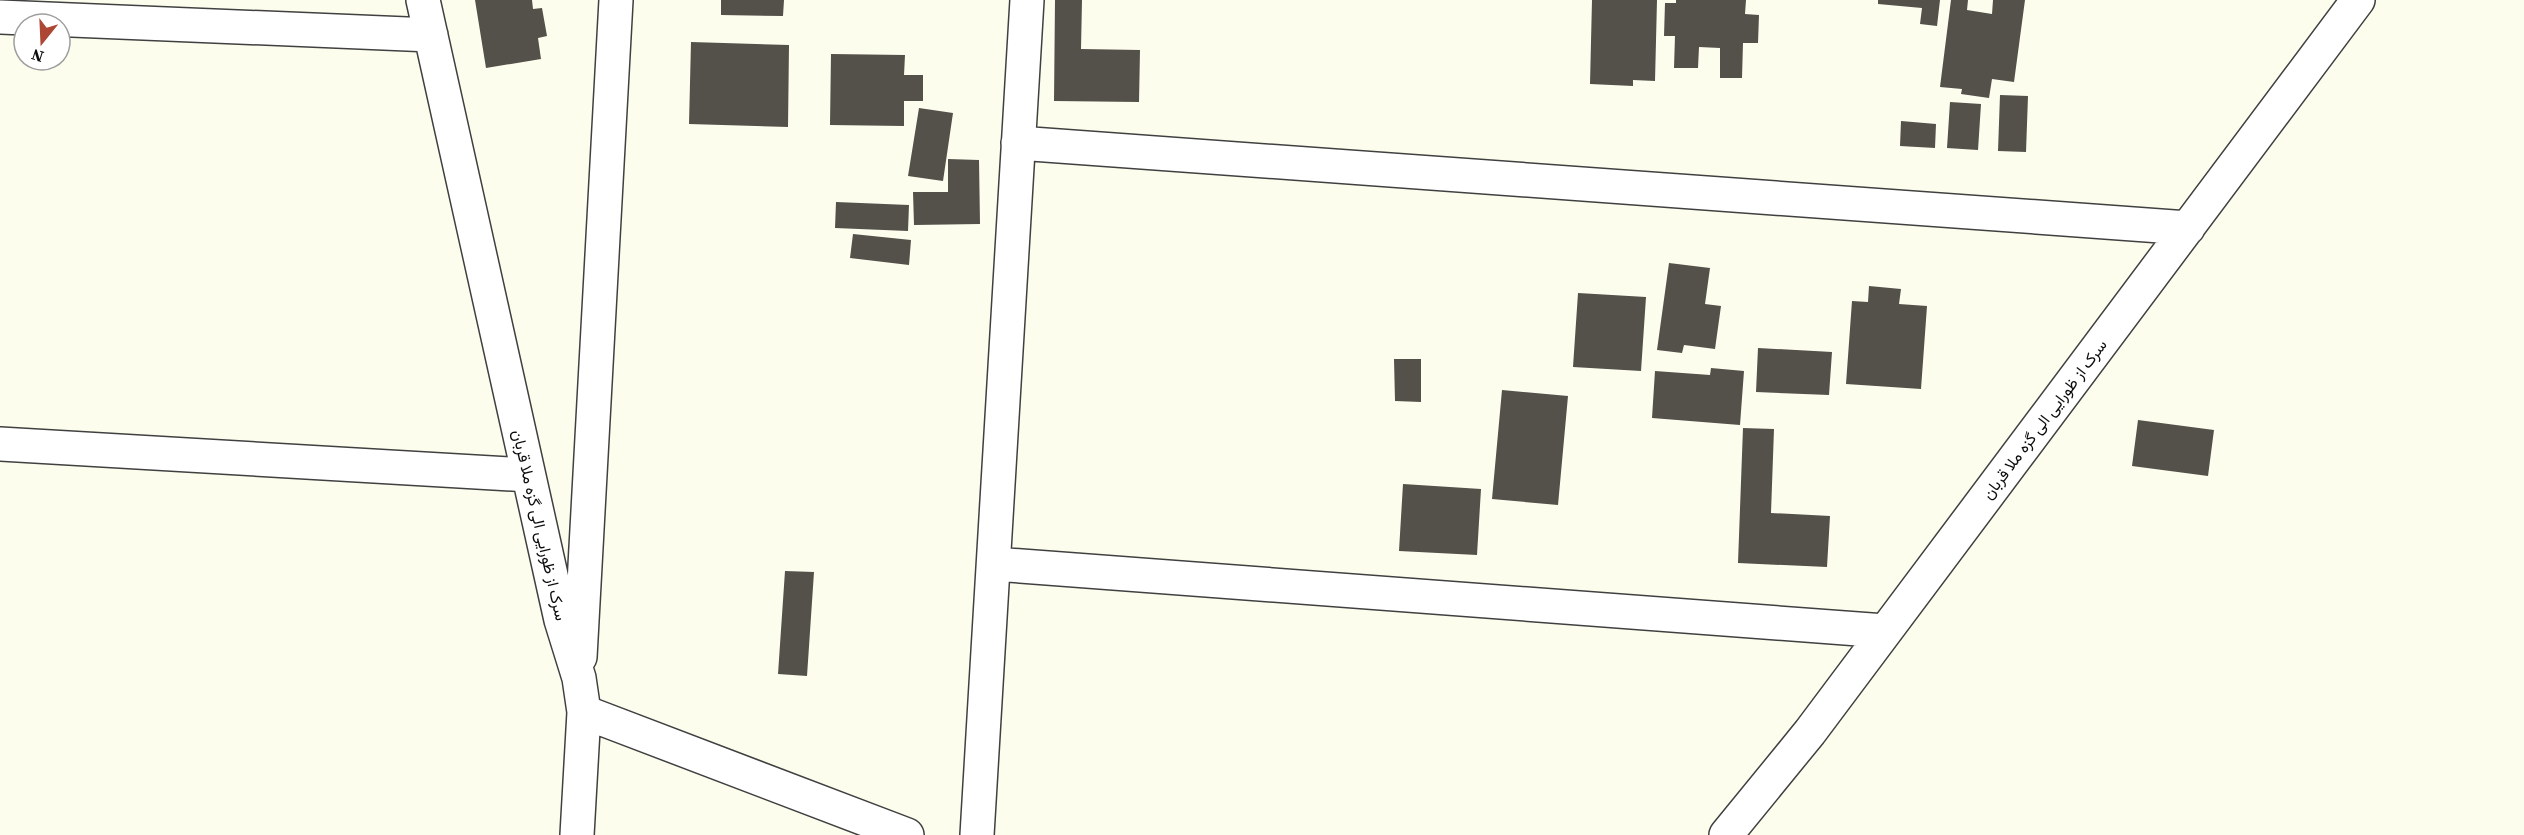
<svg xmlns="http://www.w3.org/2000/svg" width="2524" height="835" viewBox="0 0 2524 835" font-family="'Source Serif 4',Vazirmatn,serif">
	<rect width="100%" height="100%" fill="#fdfdee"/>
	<path fill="#54504a" d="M475,0H532L533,9L542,8L547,36L538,38L541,59L486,68Z
		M721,0H784L783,16L721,15Z
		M1055,0H1082L1081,49L1140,50L1139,102L1054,101Z
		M1592,0H1657L1655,81L1633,80V86L1590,84Z
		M1676,0H1746L1745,14L1759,15L1758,43H1743L1742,78H1720V48L1699,47L1698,68H1674L1675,36H1664L1665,3H1676Z
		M1878,0H1940L1937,26L1920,24L1922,8L1878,4Z
		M1951,0H1968L1967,10L1992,14L1993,0H2025L2014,82L1992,79L1989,98L1961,94L1962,89L1940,87Z
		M691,42L789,45L788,127L689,124Z
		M831,54L905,55L904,75H923V101H904V126L830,125Z
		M2000,95L2028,96L2026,152L1998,151Z
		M1950,102L1981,104L1978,150L1947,148Z
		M919,108L953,113L943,181L908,176Z
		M1901,121L1936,124L1935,148L1900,146Z
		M948,159L979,160L980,224L914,225L913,192H948Z
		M836,202L909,205L908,231L835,228Z
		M853,234L911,240L909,265L850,258Z
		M1669,263L1710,268L1705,304L1721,306L1715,349L1684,345L1682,353L1657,350Z
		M1869,286L1901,289L1899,304L1927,306L1921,389L1846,384L1852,301L1868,302Z
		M1578,293L1646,297L1641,371L1573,367Z
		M1758,348L1832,352L1829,395L1756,392Z
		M1394,359H1421V402L1395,401Z
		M1711,368L1744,371L1740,425L1652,418L1655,371L1710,375Z
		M1502,390L1568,396L1558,505L1492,499Z
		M2138,420L2214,430L2208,476L2132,466Z
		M1743,428L1774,429L1771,513L1830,516L1827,567L1738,563Z
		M1403,484L1481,489L1477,555L1399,551Z
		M785,571L814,572L807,676L778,674Z"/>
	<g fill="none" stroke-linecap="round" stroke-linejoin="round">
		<defs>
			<path id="minor" d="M423,0L561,620L579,678L584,712L907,835
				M0,17L431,35
				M1018,143L2188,228
				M0,444L528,475
				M994,564L1885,631
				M580,657L616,0
				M577,835L584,712
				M977,835L1027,0
				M1726,835L1810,732L2358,0"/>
		</defs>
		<use href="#minor" stroke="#404040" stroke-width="36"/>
		<use href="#minor" stroke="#fff" stroke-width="33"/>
	</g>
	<g text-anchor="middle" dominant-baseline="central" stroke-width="6" stroke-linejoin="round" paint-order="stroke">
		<g font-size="16" fill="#0d0d0d" stroke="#fff">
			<text transform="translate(2044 419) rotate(-53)">سرک از ظورایی الی گزه ملا قربان</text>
			<text transform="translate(540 525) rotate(77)">سرک از ظورایی الی گزه ملا قربان</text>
		</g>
	</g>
	<g transform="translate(42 42) rotate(198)"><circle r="28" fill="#ffffff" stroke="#9e9e9e" stroke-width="1.5"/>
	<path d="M0-4.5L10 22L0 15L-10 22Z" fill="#ad4734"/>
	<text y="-9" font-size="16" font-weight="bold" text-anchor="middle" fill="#0d0d0d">N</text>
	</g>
</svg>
